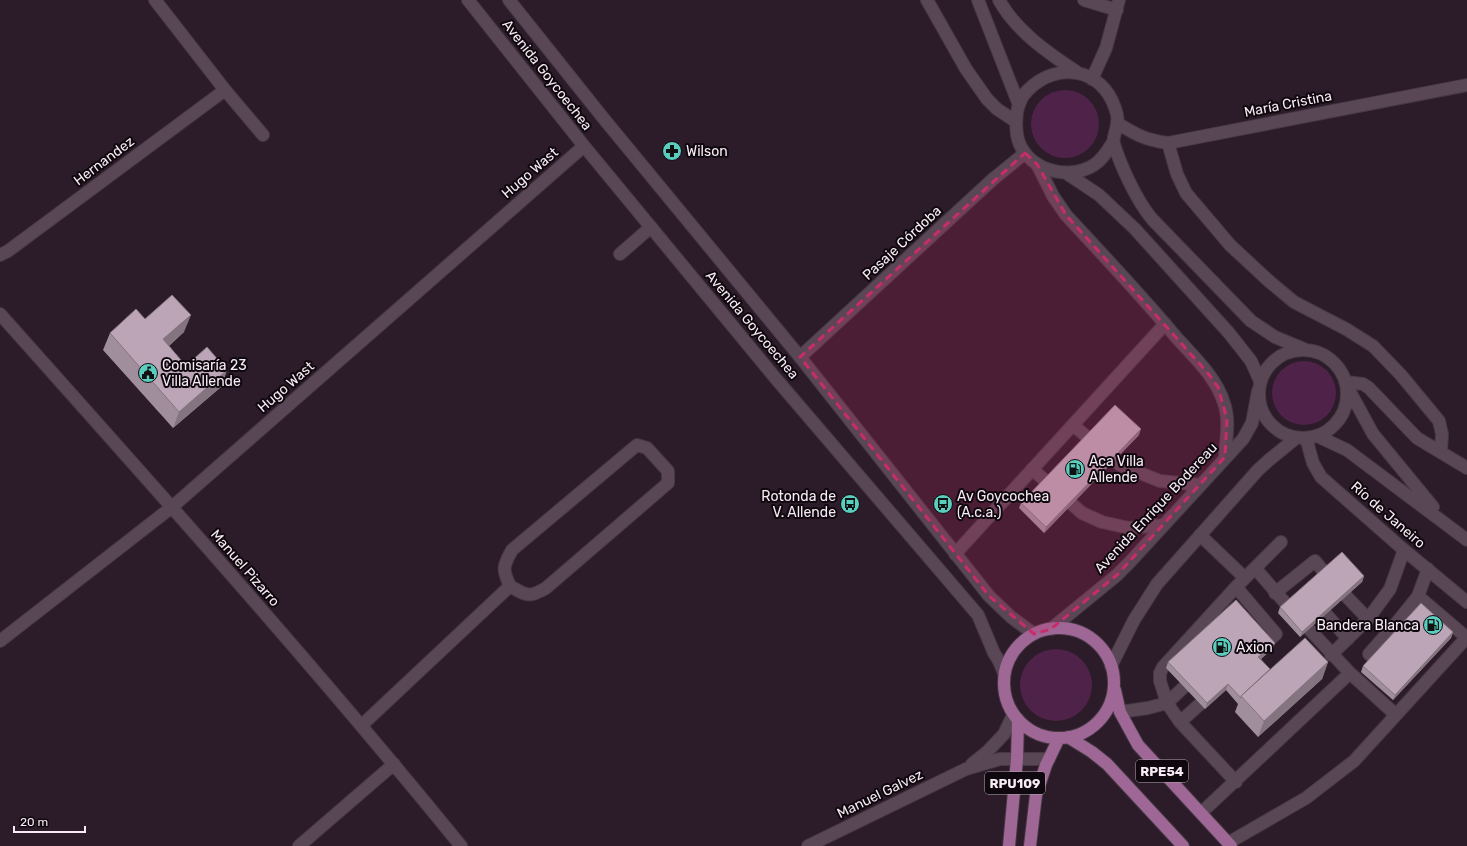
<svg xmlns="http://www.w3.org/2000/svg" width="1467" height="846" viewBox="0 0 1467 846" font-family="Rubik,sans-serif">
	<rect width="100%" height="100%" fill="#2c1b28"/>
	<path fill="#4f2349" d="M1031 124a34 34 0 1 1 68 0a34 34 0 1 1-68 0Z
		M1272 393a32 32 0 1 1 64 0a32 32 0 1 1-64 0Z
		M1020 685a36 36 0 1 1 72 0a36 36 0 1 1-72 0Z"/>
	<g fill="none" stroke-linecap="round" stroke-linejoin="round">
		<defs>
			<path id="service" d="M620,254L651,227
				M1073,425L1120,465L1160,481L1200,485
				M1032,469L1082,513L1102,522L1129,528L1164,525
				M1200,535L1245,578
				M955,554L1165,324
				M1255,568L1287,605
				M1236,587L1276,634L1267,642
				M1275,593L1315,561L1324,572
				M1346,596L1368,619
				M1418,596L1467,638
				M1326,614L1348,639
				M1309,629L1350,673L1396,715
				M1331,655L1368,619L1390,589L1404,550
				M1374,658L1369,654L1398,621L1418,596L1428,569
				M1120,712L1148,708L1167,703L1184,687
				M1180,722L1200,704
				M1236,782L1180,722L1167,703L1160,681V673L1163,667L1236,587L1281,542
				M1201,813L1350,673
				M1228,843L1306,798L1354,761L1467,637"/>
			<path id="minor" d="M155,0L225,90L263,135
				M927,0L966,69L987,99L997,109L1015,121
				M1084,0L1117,10
				M1092,79L1106,48L1119,0
				M1117,123C1137,135 1145,140 1168,143L1467,85
				M1168,143L1177,174L1186,193L1230,245L1270,282L1294,302L1346,329L1373,346L1401,375L1439,421L1442,434L1441,451
				M1037,164L1053,196L1066,215C1103,255 1141,295 1176,337C1194,357 1216,377 1224,403C1230,420 1226,440 1225,457
				M0,255L8,251L225,90
				M0,314C156,489 313,664 461,846
				M800,357L992,180L1025,153
				M1346,382L1363,384L1369,388L1417,438L1467,468
				M1306,438L1313,463L1321,477L1404,550L1467,602
				M0,641L172,507L584,146
				M362,725L510,586C527,596 529,598 546,588L668,483V471L647,448L637,445L512,550C503,566 502,569 510,586
				M972,764L987,752L1004,734L1013,715
				M299,846L394,764
				M808,846L966,769L1000,759H1049"/>
			<path id="secondary" d="M468,0L584,146L777,380L978,615L994,653L999,661L1004,673
				M509,0L604,119L800,357L989,596L1011,617L1034,634
				M978,0L1019,105
				M999,0C1016,31 1048,53 1077,72
				M1113,142C1108,150 1103,159 1094,165C1067,182 1023,169 1017,135C1015,119 1016,101 1028,90C1057,61 1102,68 1115,108C1117,113 1118,119 1117,123C1117,130 1112,137 1114,144C1121,167 1137,201 1152,219L1251,321L1275,337L1304,349
				M1066,173L1099,195L1135,229L1229,333L1251,361L1260,381
				M1259 394a44 44 0 1 1 88 0a44 44 0 1 1-88 0Z
				M1348,388L1373,434L1433,507
				M1317,436L1347,450L1467,540
				M1051,629L1117,575L1130,562L1243,439L1252,423L1258,391
				M1111,666L1134,620L1157,584L1258,470L1269,460L1296,438"/>
			<path id="primary" d="M1004 683a55 55 0 1 1 110 0a55 55 0 1 1-110 0Z
				M1115,690L1120,712L1138,745L1231,846
				M1068,737L1092,752L1107,764L1183,846
				M1009,846L1017,759L1018,720
				M1030,846L1036,795L1046,765L1059,738"/>
		</defs>
		<use href="#service" stroke="#453843" stroke-width="14"/>
		<use href="#minor" stroke="#453843" stroke-width="14"/>
		<use href="#secondary" stroke="#453843" stroke-width="14"/>
		<use href="#primary" stroke="#453843" stroke-width="14"/>
		<use href="#service" stroke="#5a4756" stroke-width="12"/>
		<use href="#minor" stroke="#5a4756" stroke-width="12"/>
		<use href="#secondary" stroke="#5a4756" stroke-width="12"/>
		<use href="#primary" stroke="#9f6795" stroke-width="12"/>
	</g>
	<path fill="#a18e9d" d="M145,319L184,332L169,346L186,366L227,370L221,387L173,428L103,350L110,333Z
		M1139,435L1044,533L1019,508L1021,503Z
		M1364,576L1362,582L1300,637L1278,613L1280,607Z
		M1453,632L1451,638L1393,700L1361,672L1363,666Z
		M1275,643L1273,648L1261,659L1270,669L1328,662L1322,679L1258,737L1235,712L1238,704L1226,690L1205,709L1166,668L1168,662Z"/>
	<path fill="#83747f" d="M191,315L184,332L157,356L163,339Z
		M227,370L221,387L173,428L179,412Z
		M1141,429L1139,435L1044,533L1046,527Z
		M1364,576L1362,582L1300,637L1302,632Z
		M1453,632L1451,638L1393,700L1395,695Z
		M1275,643L1273,648L1256,663L1258,657Z
		M1328,662L1322,679L1258,737L1264,721Z
		M1228,684L1226,690L1205,709L1207,703Z"/>
	<path fill="#bba5b6" stroke="#83747f" d="M172,295L191,315L163,339L186,366L207,347L227,370L179,412L110,333L136,309L145,319Z
		M1115,405L1141,429L1046,527L1021,503Z
		M1342,552L1364,576L1302,632L1280,607Z
		M1236,600L1275,643L1258,657L1270,669L1241,696V698L1228,684L1207,703L1168,662Z
		M1421,603L1453,632L1395,695L1363,666Z
		M1305,638L1328,662L1264,721L1241,696Z"/>
	<path fill="#c72d6a" fill-opacity="0.2" stroke="#c72d6a" stroke-width="3" stroke-dasharray="8 5" stroke-linejoin="round" d="M1025,153L1037,164L1066,215L1207,372L1218,387L1227,419L1225,457L1117,575L1051,629L1034,634L989,596L800,357Z"/>
	<defs>
		<symbol id="pharmacy-disc" viewBox="-11 -11 22 22"><circle r="9.5" fill="#59cebe" stroke="#0f080e"/><path d="M-2-6h4v4h4v4h-4v4h-4v-4h-4v-4h4Z" fill="#111"/></symbol>
		<symbol id="civic-disc" viewBox="-11 -11 22 22"><circle r="9.5" fill="#59cebe" stroke="#0f080e"/><path d="M-.6-6.5H3V-4.5H.6V-3L4-1V1h2V6H-6V1h2V-1L-.6-3ZM-1.2 2.5V6h2.4V2.5Z" fill="#111"/></symbol>
		<symbol id="fuel-disc" viewBox="-11 -11 22 22"><circle r="9.5" fill="#59cebe" stroke="#0f080e"/><path d="M-5.5-6h7V0h2V4h1.3V-2.5L3-4.5l.8-.8L6-3V5H2.5V1h-1V6h-7ZM-4.2-4.7v3.2H.2V-4.7Z" fill="#111"/></symbol>
		<symbol id="bus-disc" viewBox="-11 -11 22 22"><circle r="9.5" fill="#59cebe" stroke="#0f080e"/><path d="M-5-6H5V4H4V6H2V4H-2V6H-4V4H-5ZM-3.5-4V0h7V-4ZM-3.5 1.2v1.5H-2V1.2ZM2 1.2v1.5H3.5V1.2Z" fill="#111"/></symbol>
	</defs>
	<g fill-rule="evenodd">
		<use href="#pharmacy-disc" x="661" y="140" width="22" height="22"/>
		<use href="#civic-disc" x="137" y="362" width="22" height="22"/>
		<use href="#fuel-disc" x="1064" y="458" width="22" height="22"/>
		<use href="#bus-disc" x="839" y="493" width="22" height="22"/>
		<use href="#bus-disc" x="932" y="493" width="22" height="22"/>
		<use href="#fuel-disc" x="1422" y="614" width="22" height="22"/>
		<use href="#fuel-disc" x="1211" y="636" width="22" height="22"/>
	</g>
	<g text-anchor="middle" dominant-baseline="central" stroke-width="4" stroke-linejoin="round" paint-order="stroke">
		<g fill="#0f080e" stroke="#b1a7af" stroke-width="1">
			<rect x="1136" y="760" width="52" height="22" rx="3"/>
			<rect x="985" y="772" width="60" height="22" rx="3"/>
		</g>
		<g font-size="13" font-weight="bold" fill="#f7ebf4">
			<text x="1162" y="771">RPE54</text>
			<text x="1015" y="783">RPU109</text>
		</g>
		<g font-size="14" fill="#f7ebf4" stroke="#0f080e">
			<text transform="translate(547 75) rotate(52)">Avenida Goycoechea</text>
			<text transform="translate(1288 104) rotate(-11)">María Cristina</text>
			<text transform="translate(104 161) rotate(-37)">Hernandez</text>
			<text transform="translate(530 173) rotate(-41)">Hugo Wast</text>
			<text transform="translate(902 243) rotate(-43)">Pasaje Córdoba</text>
			<text transform="translate(752 325) rotate(50)">Avenida Goycoechea</text>
			<text transform="translate(286 387) rotate(-41)">Hugo Wast</text>
			<text transform="translate(1156 508) rotate(-47)">Avenida Enrique Bodereau</text>
			<text transform="translate(1388 515) rotate(41)">Río de Janeiro</text>
			<text transform="translate(245 568) rotate(49)">Manuel Pizarro</text>
			<text transform="translate(880 794) rotate(-26)">Manuel Galvez</text>
		</g>
		<g font-size="14" fill="#f7ebf4" stroke="#0f080e" text-anchor="start">
			<text x="686" y="151">Wilson</text>
			<text x="162" y="365">Comisaría 23<tspan x="162" dy="16">Villa Allende</tspan></text>
			<text x="1089" y="461">Aca Villa<tspan x="1089" dy="16">Allende</tspan></text>
			<text x="836" y="496" text-anchor="end">Rotonda de<tspan x="836" dy="16">V. Allende</tspan></text>
			<text x="957" y="496">Av Goycochea<tspan x="957" dy="16">(A.c.a.)</tspan></text>
			<text x="1419" y="625" text-anchor="end">Bandera Blanca</text>
			<text x="1236" y="647">Axion</text>
		</g>
	</g>
	<path d="M14 826v6h71v-6" fill="none" stroke="#f7ebf4" stroke-width="2"/>
	<text x="20" y="826" font-size="12" fill="#f7ebf4" stroke="#0f080e" stroke-width="3" paint-order="stroke">20 m</text>
</svg>
